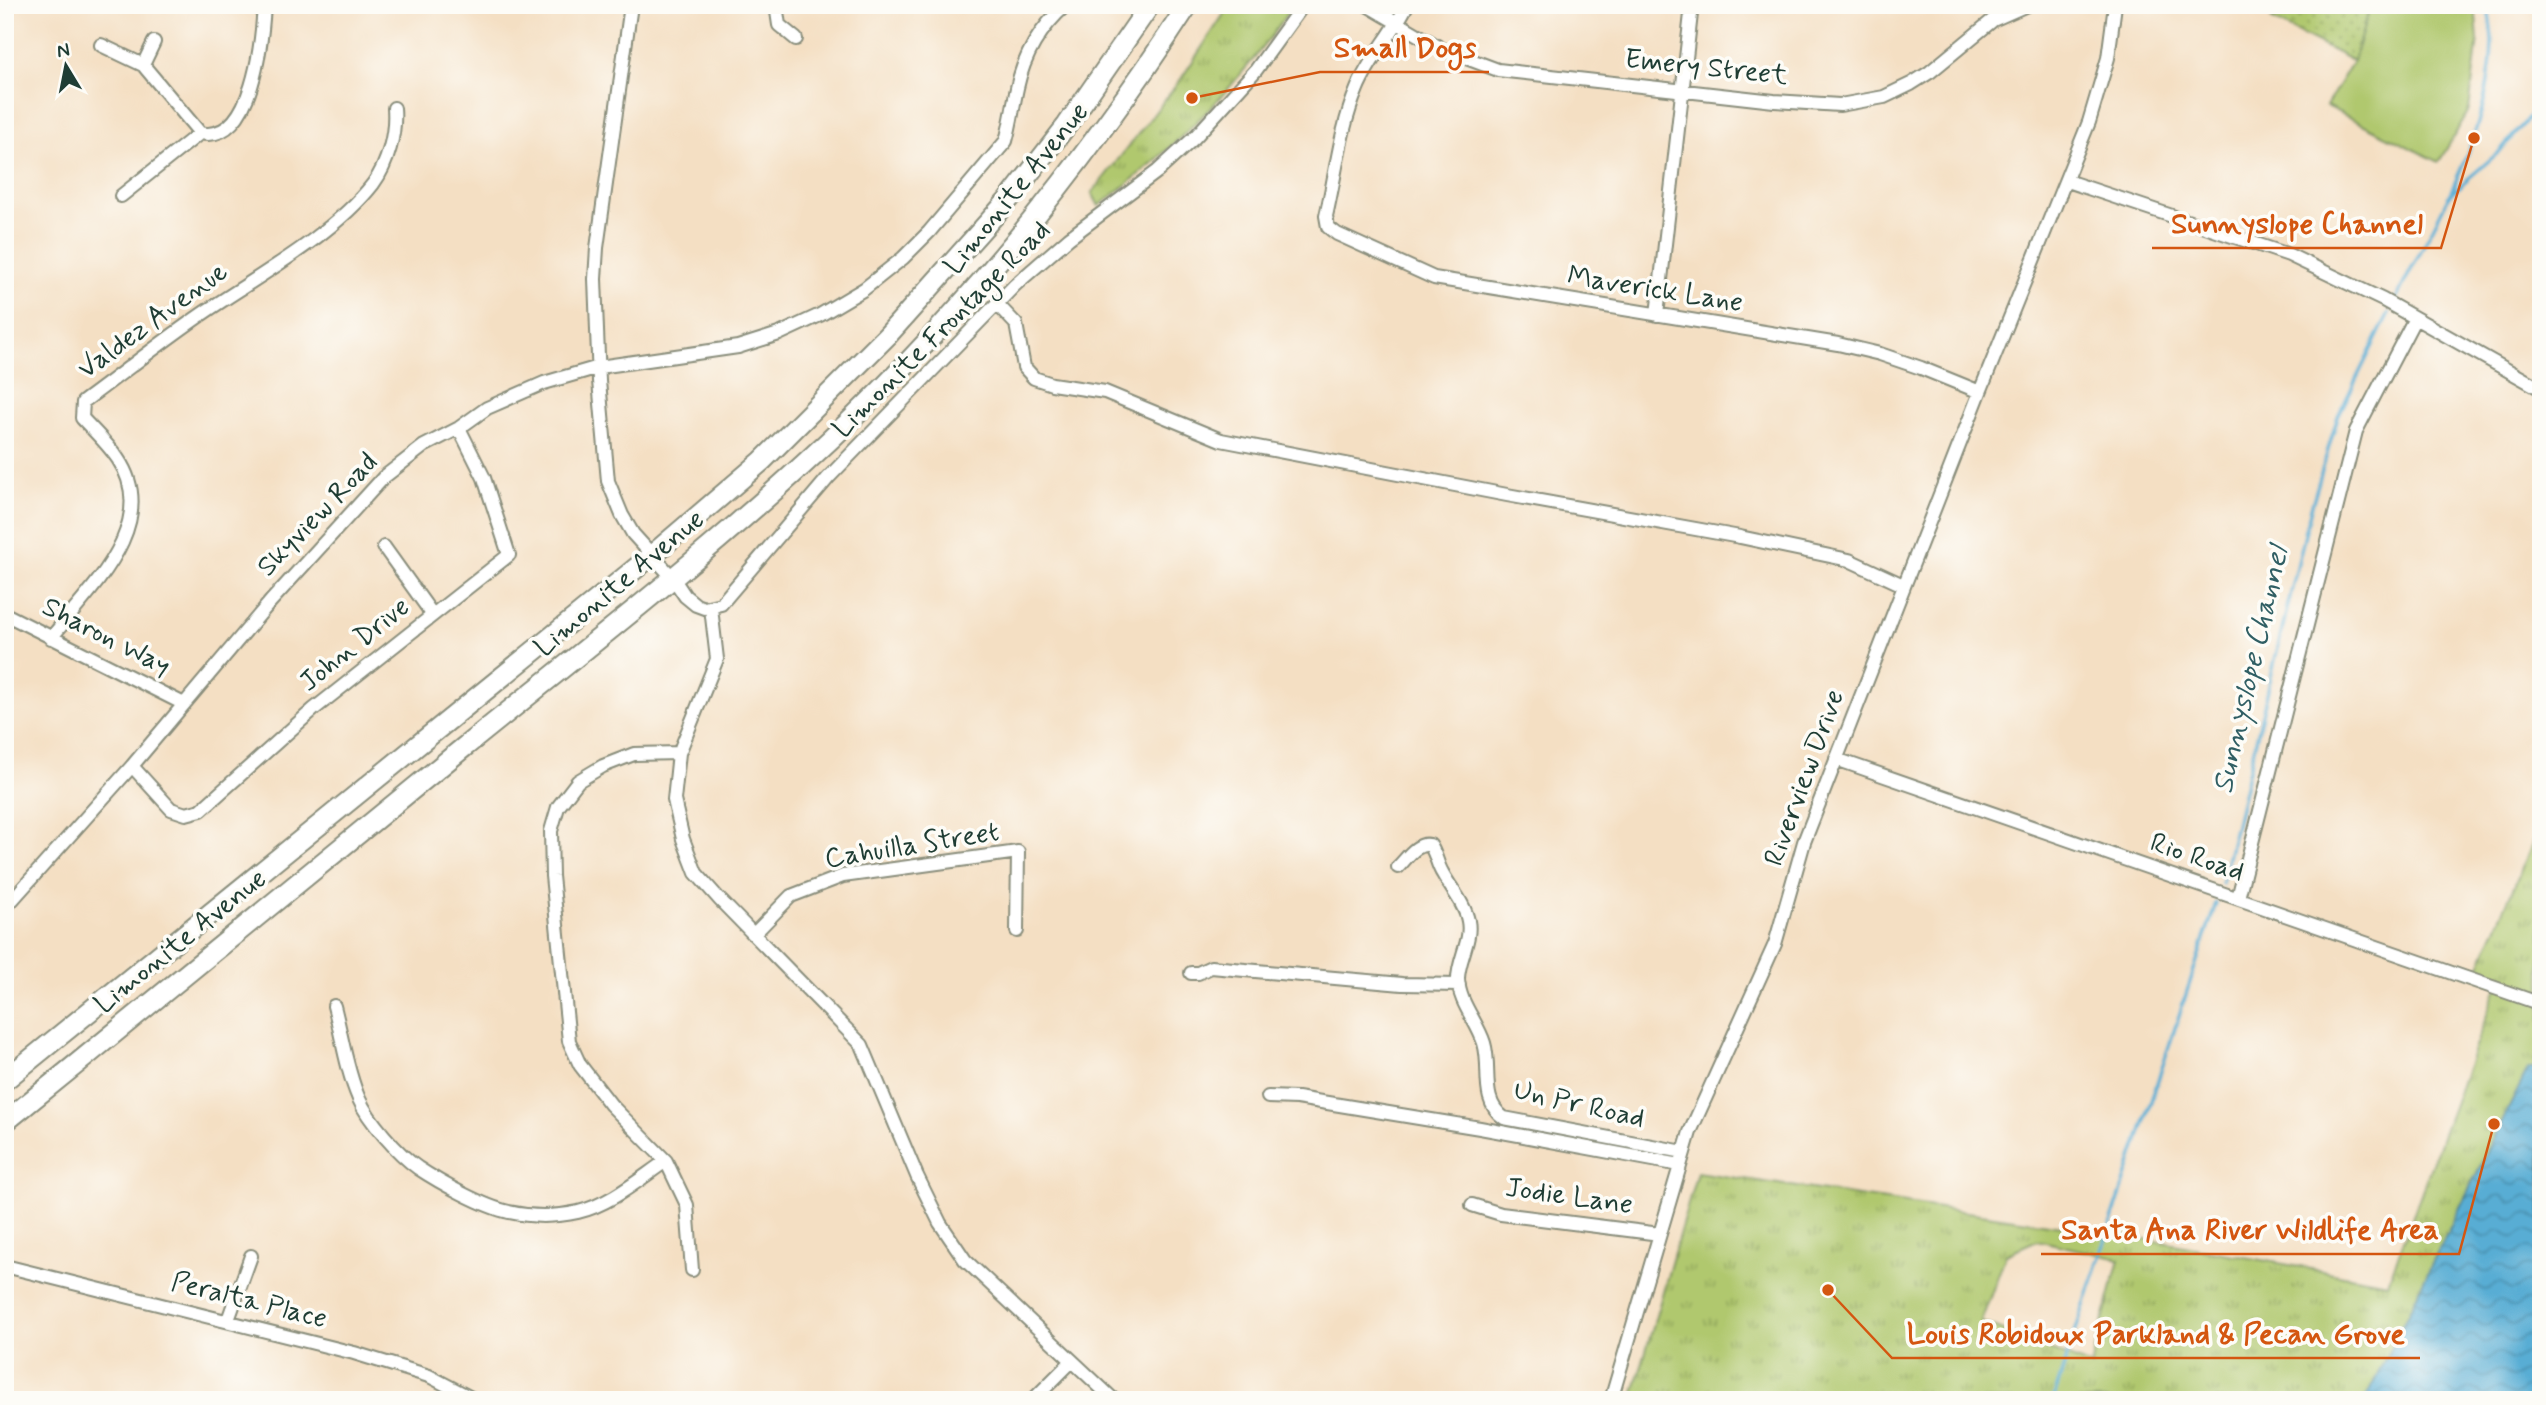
<svg xmlns="http://www.w3.org/2000/svg" width="2546" height="1405" viewBox="0 0 2546 1405" font-family="Mynerve,sans-serif">
	<defs>
		<pattern id="grass-dots" width="8" height="8" patternUnits="userSpaceOnUse" patternTransform="scale(1.75)"><rect width="8" height="8" fill="#b0c86e"/><path d="M2 2h.1M6 6h.1" fill="none" stroke="#8fa45b" stroke-width="1.8" stroke-linecap="round"/></pattern>
		<pattern id="park-tufts" width="24" height="20" patternUnits="userSpaceOnUse" patternTransform="scale(1.75)"><rect width="24" height="20" fill="#b0c86e"/><path d="M3 7l-1-3M5 7V3M7 7l1-3M15 17l-1-3M17 17v-4M19 17l1-3" fill="none" stroke="#8fa45b"/></pattern>
		<pattern id="water-waves" width="16" height="10" patternUnits="userSpaceOnUse" patternTransform="scale(1.75)"><rect width="16" height="10" fill="#58add4"/><path d="M0 5q4-4 8 0t8 0" fill="none" stroke="#488ead"/></pattern>
	</defs>
	<rect width="100%" height="100%" fill="#fdfcf7"/>
	<filter id="ink" filterUnits="userSpaceOnUse"><feTurbulence type="fractalNoise" baseFrequency=".0143" numOctaves="2"/><feDisplacementMap in="SourceGraphic" scale="14" xChannelSelector="R" yChannelSelector="G"/><feConvolveMatrix kernelMatrix="1 2 1 2 8 2 1 2 1" color-interpolation-filters="sRGB"/></filter>
	<filter id="wash" filterUnits="userSpaceOnUse"><feTurbulence type="fractalNoise" baseFrequency=".00686" numOctaves="4" result="noise"/><feDisplacementMap in="SourceGraphic" scale="28" xChannelSelector="R" yChannelSelector="G"/><feGaussianBlur stdDeviation="1.57" result="paint"/><feColorMatrix in="noise" values="0 0 0 0 0 0 0 0 0 0 0 0 0 0 0 0 0 1.4 0 .05"/><feComposite in="paint" operator="in"/></filter>
	<g filter="url(#wash)">
		<rect width="100%" height="100%" fill="#f4dfc3"/>
		<path fill="url(#grass-dots)" stroke="#688251" stroke-width="2" d="M2280,5H2371L2353,61L2271,19Z"/>
		<path fill="url(#park-tufts)" stroke="#688251" stroke-width="2" fill-rule="evenodd" d="M1230,5H1293C1240,85 1175,149 1099,206L1092,193L1181,79Z
			M2541,824V1400H1632L1697,1172L2123,1235L2388,1283L2499,982L2477,972ZM2037,1240L2119,1259L2091,1366L1981,1322L2006,1254Z"/>
		<path fill="#b0c86e" stroke="#688251" stroke-width="2" d="M2371,5H2475L2478,39L2469,110L2439,162L2326,106L2353,61Z"/>
		<path fill="url(#water-waves)" stroke="#3c7584" stroke-width="2" d="M2541,1065V1400H2365L2528,1069Z"/>
		<g fill="none" stroke-linecap="round" stroke-linejoin="round">
			<path stroke="#58add4" stroke-width="3.5" d="M2448,196L2499,152L2541,104
				M2395,301C2435,221 2490,135 2492,42C2492,30 2489,17 2488,5
				M2222,883L2311,508L2338,416L2389,313
				M2053,1400L2216,903"/>
		</g>
	</g>
	<g filter="url(#ink)">
		<g fill="none" stroke-linecap="round" stroke-linejoin="round">
			<defs>
				<path id="street" d="M631,5L597,248L595,279L599,381L608,481L622,515L633,534L673,578L685,596L696,605L704,608L721,604L828,478L1015,285L1069,238L1158,171L1195,137L1256,70L1303,5
					M776,5L779,25L796,39
					M1367,5L1442,49L1498,70L1774,101L1840,105L1884,97L1911,84L1930,72L1993,20L2027,5
					M1407,5C1393,34 1369,59 1357,89C1340,129 1336,174 1326,216L1328,227L1337,234L1434,278L1838,344L1880,354L1921,368L1980,392
					M154,42L143,65L200,133C253,145 262,39 264,5
					M101,45L143,65
					M2067,181L2289,255L2383,300L2541,389
					M121,196L200,133
					M997,304L1016,324L1024,367L1034,378L1052,384L1105,392L1221,440L1507,495L1740,537L1849,560L1903,585
					M1657,315L1692,5
					M384,547L432,614
					M711,608L717,659L679,753L674,800L683,839L696,873L720,900L862,1045L917,1176L940,1223L965,1260L1114,1400
					M5,614L184,704
					M51,638C89,590 162,524 118,459C108,444 94,431 82,418L83,402C124,372 165,339 208,310C260,275 334,234 373,184C388,164 396,133 394,108
					M679,753L634,754L603,766L578,781L558,807L551,831L552,876L569,1041L580,1065L611,1105L666,1161L687,1205L692,1270
					M1836,759L2541,1004
					M132,766L171,809L186,814L201,810L314,709L509,555L484,478L459,428
					M1398,867C1407,858 1417,842 1430,845C1436,853 1437,865 1443,874C1451,889 1465,904 1468,921C1472,940 1458,960 1458,979C1459,1003 1477,1021 1484,1043C1492,1069 1479,1100 1504,1118L1684,1152
					M2238,898L2356,431L2415,318
					M5,908L132,766L271,601L384,477L424,446L459,428L487,408L544,383L599,367L738,347L779,334L820,315L864,289L903,258L929,232L1006,141C1011,123 1013,106 1017,88C1024,55 1041,27 1066,5
					M755,933L791,896L843,876L1018,852L1017,931
					M1191,973H1198L1211,967L1402,984L1459,985
					M334,1006C342,1036 346,1069 359,1099C368,1120 398,1154 418,1168C439,1182 484,1207 509,1212C531,1217 556,1217 578,1212C611,1204 638,1180 666,1161
					M1268,1097L1297,1098L1480,1128L1680,1165
					M1472,1205L1501,1214L1660,1234
					M5,1266L354,1353L429,1376L475,1400
					M228,1320L251,1256
					M1033,1400L1072,1361
					M1611,1400L1690,1132L1775,944L1804,842L1980,392L2089,122L2108,58L2115,5"/>
				<path id="primary" d="M5,1080L651,556L762,461L887,336L1010,198L1067,125L1150,5
					M5,1122C158,998 310,873 463,748C578,655 695,564 804,464C949,332 1081,170 1188,5"/>
			</defs>
			<use href="#street" stroke="#8a8e7c" stroke-width="16"/>
			<use href="#primary" stroke="#8a8e7c" stroke-width="23"/>
			<use href="#street" stroke="#fff" stroke-width="12"/>
			<use href="#primary" stroke="#fff" stroke-width="19"/>
		</g>
	</g>
	<g text-anchor="middle" dominant-baseline="central" stroke-width="7" stroke-linejoin="round" paint-order="stroke">
		<g font-size="28" fill="#1f3d34" stroke="#fdfcf7">
			<text transform="translate(1706 68) rotate(6)">Emery Street</text>
			<text transform="translate(1017 189) rotate(-51)">Limonite Avenue</text>
			<text transform="translate(1655 290) rotate(9)">Maverick Lane</text>
			<text transform="translate(153 321) rotate(-36)">Valdez Avenue</text>
			<text transform="translate(942 330) rotate(-45)">Limonite Frontage Road</text>
			<text transform="translate(318 515) rotate(-46)">Skyview Road</text>
			<text transform="translate(620 584) rotate(-40)">Limonite Avenue</text>
			<text transform="translate(106 637) rotate(27)">Sharon Way</text>
			<text transform="translate(355 645) rotate(-39)">John Drive</text>
			<text transform="translate(1805 778) rotate(-70)">Riverview Drive</text>
			<text transform="translate(912 846) rotate(-9)">Cahuilla Street</text>
			<text transform="translate(2197 858) rotate(19)">Rio Road</text>
			<text transform="translate(181 942) rotate(-39)">Limonite Avenue</text>
			<text transform="translate(1579 1105) rotate(13)">Un Pr Road</text>
			<text transform="translate(1569 1197) rotate(8)">Jodie Lane</text>
			<text transform="translate(249 1301) rotate(14)">Peralta Place</text>
		</g>
		<g font-size="30" font-style="italic" fill="#305f64" stroke="#fdfcf7">
			<text transform="translate(2251 670) rotate(-77)">Sunnyslope Channel</text>
		</g>
	</g>
	<path fill="none" stroke="#d45610" stroke-width="2.5" d="M1192 98L1320 72H1489M2474 138L2441 248H2152M2494 1124L2459 1254H2041M1828 1290L1892 1358H2420"/>
	<g fill="#d45610" stroke="#fdfcf7" stroke-width="2.5">
		<circle cx="1192" cy="98" r="7"/>
		<circle cx="2474" cy="138" r="7"/>
		<circle cx="2494" cy="1124" r="7"/>
		<circle cx="1828" cy="1290" r="7"/>
	</g>
	<g font-size="30" text-anchor="middle" font-weight="bold" fill="#d45610" stroke="#fdfcf7" stroke-width="7" stroke-linejoin="round" paint-order="stroke">
		<text x="1405" y="57">Small Dogs</text>
		<text x="2297" y="233">Sunnyslope Channel</text>
		<text x="2250" y="1239">Santa Ana River Wildlife Area</text>
		<text x="2156" y="1343">Louis Robidoux Parkland &amp; Pecan Grove</text>
	</g>
	<rect width="2546" height="1405" fill="none" stroke="#fdfcf7" stroke-width="28"/>
	<g transform="translate(66 66) rotate(350)" stroke="#fdfcf7" stroke-width="5" paint-order="stroke">
	<path d="M0-5L12 26L0 18L-12 26Z" fill="#1f3d34"/>
	<text y="-10" font-size="19" font-weight="bold" text-anchor="middle" fill="#1f3d34">N</text>
	</g>
</svg>
